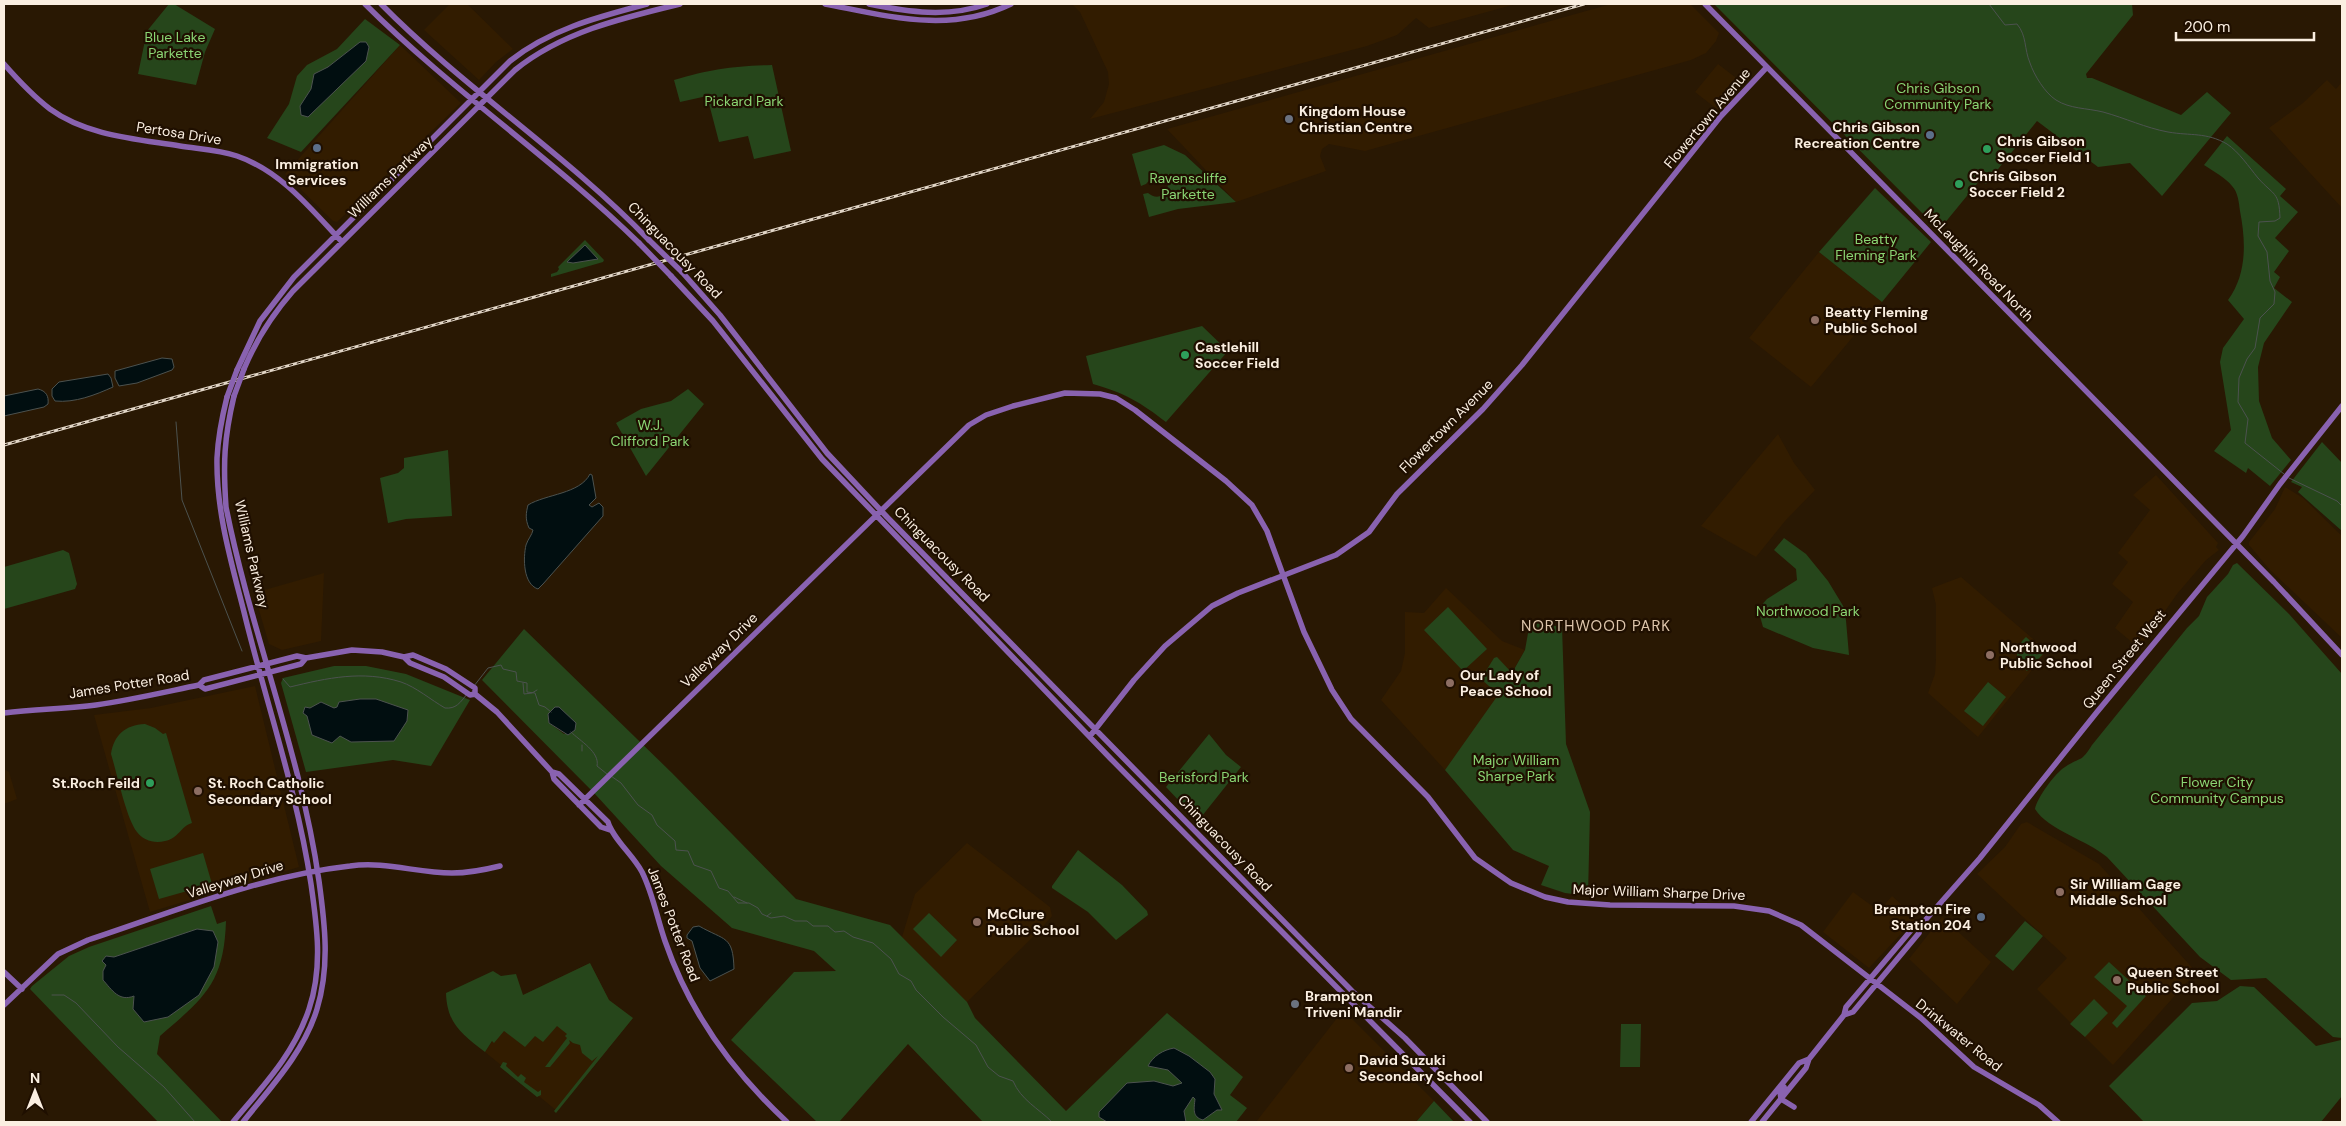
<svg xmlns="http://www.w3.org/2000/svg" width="2346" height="1126" viewBox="0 0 2346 1126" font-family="'DM Sans',sans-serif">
	<rect width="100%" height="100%" fill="#291803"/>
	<path fill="#321c00" d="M450,4H467L513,49L496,62L479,80L424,30Z
		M1072,4H1516L1429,28L1416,18L1397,35L1367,46L1090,119L1104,102L1109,84L1108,72L1080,12Z
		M1611,4H1690L1719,33L1716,41L1706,53L1691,60L1365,151L1329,144L1322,149L1320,156L1326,171L1236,202L1167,129Z
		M400,45L461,103L337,222L333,221L285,174Z
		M1718,64L1744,84L1722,113L1695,92Z
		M2327,80L2336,89L2342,82V208L2269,128L2303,103Z
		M1819,252L1882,302L1811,387L1749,338Z
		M1778,434L1794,463L1815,490L1785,521L1756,557L1701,526Z
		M2156,475L2218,543L2216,547L2219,550L2206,560L2177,594L2139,648L2115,628L2133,602L2112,584L2128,562L2118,553L2150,510L2133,495Z
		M2285,487L2303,498L2342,536V638L2270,570L2249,545V542L2275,509Z
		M324,573L321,641L282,650L269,644L254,593Z
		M1961,577L2047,651L1978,737L1928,693L1935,674L1936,659V605L1932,588Z
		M1446,588L1502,641L1525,650L1493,705L1445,770L1381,700L1401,671L1405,653V612L1424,613Z
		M255,686L299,867L150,912L94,715L151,708Z
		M4,769L9,772L17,799L4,804Z
		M2027,822L2099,864L2196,972L2113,1065L2037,989L2067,958L1977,874L2005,847L2021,824Z
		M967,843L1050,907L1052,916L1038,932L967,1002L902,937L915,894Z
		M1853,892L1879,911L1892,896L1916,918L1869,968L1823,932Z
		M1942,917L1991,962L1957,1004L1909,959Z
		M590,963L609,1000L633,1018L557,1111L485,1052L523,995Z
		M1341,1013L1348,1015L1434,1101L1416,1122H1256Z"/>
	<path fill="#26461b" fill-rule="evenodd" d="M169,4H174L215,29L205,52L196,85L138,74L147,31Z
		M1714,4H2132L2133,15L2086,74L2087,78H2092L2181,115L2207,92L2231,113L2162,196L2130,163L2098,167L2037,121L1986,184L1980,180L1939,230Z
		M365,19L400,45L301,152L267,138L289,104L297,76L307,65L337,49Z
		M772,65L791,151L754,159L748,136L719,142L707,96L680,102L674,80C711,69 733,66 772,65Z
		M2227,136L2286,189L2280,196L2298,212L2275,238L2289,251L2274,272L2280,277L2274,288L2292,302L2264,343L2258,367L2259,401L2272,438L2291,460L2270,486L2248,468L2246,473L2214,451L2231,430L2220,362L2223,348L2244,319L2228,300C2247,274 2246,242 2240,211C2239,203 2238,192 2232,186C2226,178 2213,171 2204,165Z
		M1164,145L1185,155L1236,202L1178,209L1149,217L1143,194L1148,193C1154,198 1161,198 1167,192L1168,184L1164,178L1154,175L1146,184L1141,186L1132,154Z
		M1875,188L1931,242L1882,302L1819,252Z
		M585,240L604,260L603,262L551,277V274L557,272L559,269L558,267Z
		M1202,326L1228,351L1166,422C1140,402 1125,393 1093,384L1086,356Z
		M688,389L704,404L646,476L616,423L641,409L671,401Z
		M2322,442L2342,463V531L2298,492L2302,487L2291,482Z
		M448,450L452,516L406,519L388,523L380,478L398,473L404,468V458Z
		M1784,538L1806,554L1828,581L1845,609L1849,655L1813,648L1763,627L1758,609L1767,599L1797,580L1796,569L1774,550Z
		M63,550L69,553L77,584L75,589L4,609V567Z
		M2237,563L2289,614L2342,674V1038L2333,1037L2266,978L2231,980L2200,957L2107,857C2087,840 2048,830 2035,809C2037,798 2055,773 2065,767C2081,756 2080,764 2092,745L2187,628L2199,616L2207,597L2228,574L2233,565Z
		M1448,607L1487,649L1463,671L1424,630Z
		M1530,622L1562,627L1566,744L1590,812L1588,896L1565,893L1541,885L1549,866L1513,850L1445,770L1503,688L1490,687L1481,679L1494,658L1497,657L1512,673L1525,650Z
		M524,629L672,773L796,899L890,925L967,1002L975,1018L1066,1111L1167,1013L1243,1077L1230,1095L1247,1108L1236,1122H983L908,1044L839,1122H817L731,1040L794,972L836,971L814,951L732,928L661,866L595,794L482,680ZM555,707L574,723L573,732L564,734L549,723L548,714Z
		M2026,637L2044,653L2027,671C2014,661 2014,648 2026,637Z
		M334,666H366L406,674L470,700L431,766L393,760L306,772L281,683L283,678Z
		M1988,682L2006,697L1983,726L1964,711Z
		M145,724L155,728L163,734L166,733L192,823C181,826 178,839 165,841C154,844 143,840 137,832C126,818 117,773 111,754C114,735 125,725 145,724Z
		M1209,734L1226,755L1241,767L1198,821L1166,787Z
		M1078,850L1122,885L1147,911L1148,915L1116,940L1088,912L1052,888V886Z
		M203,853L212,884L159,899L150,869Z
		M211,906L217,924L226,921C224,983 205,997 160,1036L157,1054L222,1122H158L30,989L32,986L69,956L89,947Z
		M929,913L957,940L941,957L913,929Z
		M2025,921L2043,936L2013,971L1995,956Z
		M2109,962L2146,996L2117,1028L2112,1023L2127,1006L2094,977Z
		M590,963L609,1000L633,1018L556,1113L554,1111L598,1056L592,1061L582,1053L580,1045L573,1043L569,1040L570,1043L550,1067H545L567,1038L565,1036L567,1034L557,1026L543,1042L535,1036L525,1047L504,1031L494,1043L492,1041L485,1052C462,1034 447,1024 446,993L493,971L501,976L516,974L523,995Z
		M2240,986L2254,987L2316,1046L2341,1040L2342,1096L2321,1122H2144L2109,1086L2192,1003L2217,1001Z
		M2094,999L2108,1013L2085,1037L2070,1024Z
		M1621,1024H1641L1640,1067H1620Z
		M503,1062L507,1063L506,1066L518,1077L521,1074L526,1078L524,1082L538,1092L541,1090V1095L537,1097L500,1067Z
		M1434,1101L1454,1122H1416Z"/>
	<path fill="#010e10" stroke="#4c524f" d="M360,42H366L369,47L366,61L308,117L301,115L300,106L311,89L314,74L328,67Z
		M585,245L598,259L573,263L567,262Z
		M162,358L172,359L174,367L172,370L137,383L119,386L115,378V371Z
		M108,374L111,378L113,387C95,395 75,403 55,401L52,396V389L59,382Z
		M38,389C46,391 49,396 48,404L44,407L4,416V396Z
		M590,474L592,475L596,498L589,505L592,507L599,503L603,507V516L543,584L538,589C523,584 523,558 526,545C528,539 532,535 533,530L529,528C525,519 526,513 528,505C546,494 580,494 590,474Z
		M360,699H376L408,710L407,721L394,741L351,742L340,736L332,743L312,735L307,716L303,713L305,707L310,708L321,702L334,708L337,707L339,702Z
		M555,707H559L576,723L575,730L568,735L549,723L548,714Z
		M699,926C725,941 733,935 734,969L710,981L700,968L692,941L687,938V935L693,927Z
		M197,929L213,931L218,942L214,967L199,995L168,1017L144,1022L133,1009L134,996C119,1002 112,990 103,980V971L106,965L102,961L106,956L114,957Z
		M1174,1048L1189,1056L1210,1072L1215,1079L1214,1094L1222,1110H1217L1203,1120C1192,1117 1194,1109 1195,1099L1193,1097L1184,1111L1186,1122H1107L1099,1117V1112L1127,1083L1154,1081L1173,1086L1182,1083L1168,1070L1148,1066C1153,1056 1163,1050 1174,1048Z"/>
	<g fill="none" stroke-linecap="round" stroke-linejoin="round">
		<path stroke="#4c524f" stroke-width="1" d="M1989,4L2005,25L2017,24C2027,36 2024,49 2030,63C2034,75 2045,93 2056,100C2070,109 2087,108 2103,112C2125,118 2146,128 2168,132C2191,136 2206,132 2227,144C2239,152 2249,167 2258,178C2274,196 2279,191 2280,218L2275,221L2259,222L2258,236L2267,252L2270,281L2275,292L2274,304L2260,318L2255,348L2247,359L2239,378L2238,402L2248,419L2245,443L2284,474
			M176,422L182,500L242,651
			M2289,478L2337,501L2342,506
			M283,679L290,687C327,678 363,670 401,682C416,687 431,700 445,708C456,709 460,703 467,694
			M523,683L524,694L532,693L537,690
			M474,686L488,668L501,665L503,669L516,672L517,681L527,683V692L535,693L539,705L545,707L551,712
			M571,732C580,741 600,752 597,766L607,774
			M582,751V745
			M611,776L621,783L638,805L652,815L657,825L675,841L676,850L688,851L694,865L711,871L719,888L728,891L738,903H749L758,908L762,914L771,918L784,916L795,921H807L813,926H828L835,932L844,931L853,937L873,943L891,959L899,974L911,981L916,990L943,1017L976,1045L988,1067L999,1076L1013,1081C1021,1100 1038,1108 1052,1122
			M734,897L747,903
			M767,916L771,913
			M52,995H64L76,1003L118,1047L164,1087L195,1122"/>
		<path stroke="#8962b0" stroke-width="5.5" d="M365,4C451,90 552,158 639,243
			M381,4C465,89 566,154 649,240
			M825,4C888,16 949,34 1011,4
			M869,4C908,12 948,18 987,4
			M1705,4L2274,582L2342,655
			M4,64C18,80 33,96 50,109C87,136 137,139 180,146C199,149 219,150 237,156C281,171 311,209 342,242
			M682,272L720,315L827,453L887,517L1352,991L1405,1038L1487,1122
			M671,276L713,321L822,459L1111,759L1470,1122
			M244,369C256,340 272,315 293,291L515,70C562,32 622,18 680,4
			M237,370L260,321L294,277L510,61C550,29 598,17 647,4
			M234,396C224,438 223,464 226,507C251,633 301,754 319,881C325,925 330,966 317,1009C304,1052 271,1087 243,1122
			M227,397C222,417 218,438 217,458C216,511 231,561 244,612C266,703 297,791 311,884C317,926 323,967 309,1009C294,1054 263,1086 233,1122
			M404,657L410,663L444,677L470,695L475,694
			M199,685L205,689L301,664L306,658
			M4,713C35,709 66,709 96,705C131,700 165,692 199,685L204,680L297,656L306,658L352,650L382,652L404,657L413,655L446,669L475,688V694L497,712L552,772L554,779L601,827L610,830
			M1090,736L1134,680L1165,646L1212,606L1238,593L1336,555L1369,532L1397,494L1483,409L1522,365L1721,116L1767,67
			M552,772L559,774L608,822C613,839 633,855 642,872C653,894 657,918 665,941C689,1011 733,1072 787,1122
			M579,805L969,425L986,415L1013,406L1065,393L1100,394L1116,398L1135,410L1226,481L1252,505L1267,531L1304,632L1332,690L1351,719L1428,797L1475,858L1511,883L1545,897L1568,902L1610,905L1734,906L1769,911L1801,925L1921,1018L1974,1067L2039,1105L2058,1122
			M4,972L22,989
			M4,1005L58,954L88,940C173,912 260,876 350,866C385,861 417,873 452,873C468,873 484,870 500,866
			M1844,1015L1853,1012L1919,933L1921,925
			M1784,1087L1780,1092L1781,1099L1794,1107
			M1751,1122L1799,1063L1809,1059
			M1762,1122L1806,1068L1809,1059L1844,1015L1846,1007L1913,928L1921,925L1980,858L2097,712L2243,536L2280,484L2342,406"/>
		<defs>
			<path id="rail" d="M4,445L1584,4"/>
		</defs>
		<use href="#rail" stroke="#e1d5c6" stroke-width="3"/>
		<use href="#rail" stroke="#1f0f00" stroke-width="1" stroke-dasharray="4" stroke-linecap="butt"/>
		<path stroke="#8962b0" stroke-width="5.5" d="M649,240L682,272
			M639,243L671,276
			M234,396L244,369
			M227,397L237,370"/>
	</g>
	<g fill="#6b7280" stroke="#1f0f00" stroke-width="2">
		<circle cx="1289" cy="119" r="5"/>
		<circle cx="1295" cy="1004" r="5"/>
	</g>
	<g fill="#5c6f8a" stroke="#1f0f00" stroke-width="2">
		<circle cx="1930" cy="135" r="5"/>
		<circle cx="317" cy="148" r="5"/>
		<circle cx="1981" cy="917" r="5"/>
	</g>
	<g fill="#2e9e5b" stroke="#1f0f00" stroke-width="2">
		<circle cx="1987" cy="149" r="5"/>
		<circle cx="1959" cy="184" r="5"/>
		<circle cx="1185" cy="355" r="5"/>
		<circle cx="150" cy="783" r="5"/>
	</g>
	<g fill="#8d6e63" stroke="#1f0f00" stroke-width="2">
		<circle cx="1815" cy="320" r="5"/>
		<circle cx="1990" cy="655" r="5"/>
		<circle cx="1450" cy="683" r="5"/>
		<circle cx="198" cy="791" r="5"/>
		<circle cx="2060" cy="892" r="5"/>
		<circle cx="977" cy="922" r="5"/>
		<circle cx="2117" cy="980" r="5"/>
		<circle cx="1349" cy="1068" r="5"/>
	</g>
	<g text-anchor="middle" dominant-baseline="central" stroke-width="4.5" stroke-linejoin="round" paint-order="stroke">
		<g font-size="14" fill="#8ad573" stroke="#1f0f00">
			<text x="175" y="37">Blue Lake<tspan x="175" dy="16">Parkette</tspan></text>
			<text x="1938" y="88">Chris Gibson<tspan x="1938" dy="16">Community Park</tspan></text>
			<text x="744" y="101">Pickard Park</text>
			<text x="1188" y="178">Ravenscliffe<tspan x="1188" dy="16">Parkette</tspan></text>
			<text x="1876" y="239">Beatty<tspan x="1876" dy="16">Fleming Park</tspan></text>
			<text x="650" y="425">W.J.<tspan x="650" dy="16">Clifford Park</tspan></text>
			<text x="1808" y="611">Northwood Park</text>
			<text x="1516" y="760">Major William<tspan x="1516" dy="16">Sharpe Park</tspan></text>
			<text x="1204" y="777">Berisford Park</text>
			<text x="2217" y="782">Flower City<tspan x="2217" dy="16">Community Campus</tspan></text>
		</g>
		<g font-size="14" font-weight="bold" fill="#fbefe1" stroke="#1f0f00" text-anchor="start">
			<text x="1299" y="111">Kingdom House<tspan x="1299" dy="16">Christian Centre</tspan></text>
			<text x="1920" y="127" text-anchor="end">Chris Gibson<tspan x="1920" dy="16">Recreation Centre</tspan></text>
			<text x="1997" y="141">Chris Gibson<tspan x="1997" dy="16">Soccer Field 1</tspan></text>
			<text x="317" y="164" text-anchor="middle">Immigration<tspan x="317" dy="16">Services</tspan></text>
			<text x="1969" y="176">Chris Gibson<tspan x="1969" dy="16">Soccer Field 2</tspan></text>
			<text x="1825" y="312">Beatty Fleming<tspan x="1825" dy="16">Public School</tspan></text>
			<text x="1195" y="347">Castlehill<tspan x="1195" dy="16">Soccer Field</tspan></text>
			<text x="2000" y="647">Northwood<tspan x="2000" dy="16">Public School</tspan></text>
			<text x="1460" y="675">Our Lady of<tspan x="1460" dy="16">Peace School</tspan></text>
			<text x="140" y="783" text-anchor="end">St.Roch Feild</text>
			<text x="208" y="783">St. Roch Catholic<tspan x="208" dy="16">Secondary School</tspan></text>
			<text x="2070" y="884">Sir William Gage<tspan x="2070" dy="16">Middle School</tspan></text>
			<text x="1971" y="909" text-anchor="end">Brampton Fire<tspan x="1971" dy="16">Station 204</tspan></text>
			<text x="987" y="914">McClure<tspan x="987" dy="16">Public School</tspan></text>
			<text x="2127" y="972">Queen Street<tspan x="2127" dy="16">Public School</tspan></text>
			<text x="1305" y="996">Brampton<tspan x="1305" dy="16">Triveni Mandir</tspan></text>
			<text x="1359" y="1060">David Suzuki<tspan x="1359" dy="16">Secondary School</tspan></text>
		</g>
		<g font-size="14" fill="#fbefe1" stroke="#1f0f00">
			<text transform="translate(1707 118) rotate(-50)">Flowertown Avenue</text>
			<text transform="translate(179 133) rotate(9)">Pertosa Drive</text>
			<text transform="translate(390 177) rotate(-44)">Williams Parkway</text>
			<text transform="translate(675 250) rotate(46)">Chinguacousy Road</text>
			<text transform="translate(1979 265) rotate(46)">McLaughlin Road North</text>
			<text transform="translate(1446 426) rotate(-45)">Flowertown Avenue</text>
			<text transform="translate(252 554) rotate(77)">Williams Parkway</text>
			<text transform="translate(942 554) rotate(45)">Chinguacousy Road</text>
			<text transform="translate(719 650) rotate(-44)">Valleyway Drive</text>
			<text transform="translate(2124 659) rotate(-51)">Queen Street West</text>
			<text transform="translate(129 684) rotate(-9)">James Potter Road</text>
			<text transform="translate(1225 843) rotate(46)">Chinguacousy Road</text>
			<text transform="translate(235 879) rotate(-17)">Valleyway Drive</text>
			<text transform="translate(1659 892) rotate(2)">Major William Sharpe Drive</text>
			<text transform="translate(674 924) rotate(69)">James Potter Road</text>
			<text transform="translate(1959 1035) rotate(39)">Drinkwater Road</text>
		</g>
		<g font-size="15" letter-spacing="1" fill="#ddc5ab" stroke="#1f0f00">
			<text x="1596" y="626">NORTHWOOD PARK</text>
		</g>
	</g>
	<rect width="2346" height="1126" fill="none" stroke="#fbefe1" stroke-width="10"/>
	<g transform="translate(35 1091)" stroke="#1f0f00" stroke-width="4" paint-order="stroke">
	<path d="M0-4L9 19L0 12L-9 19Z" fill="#fbefe1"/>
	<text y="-8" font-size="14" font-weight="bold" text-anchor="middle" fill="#fbefe1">N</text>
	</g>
	<path d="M2176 32v8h138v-8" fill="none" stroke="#fbefe1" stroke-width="2.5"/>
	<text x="2184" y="32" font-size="15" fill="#fbefe1" stroke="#1f0f00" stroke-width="4" paint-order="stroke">200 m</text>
</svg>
